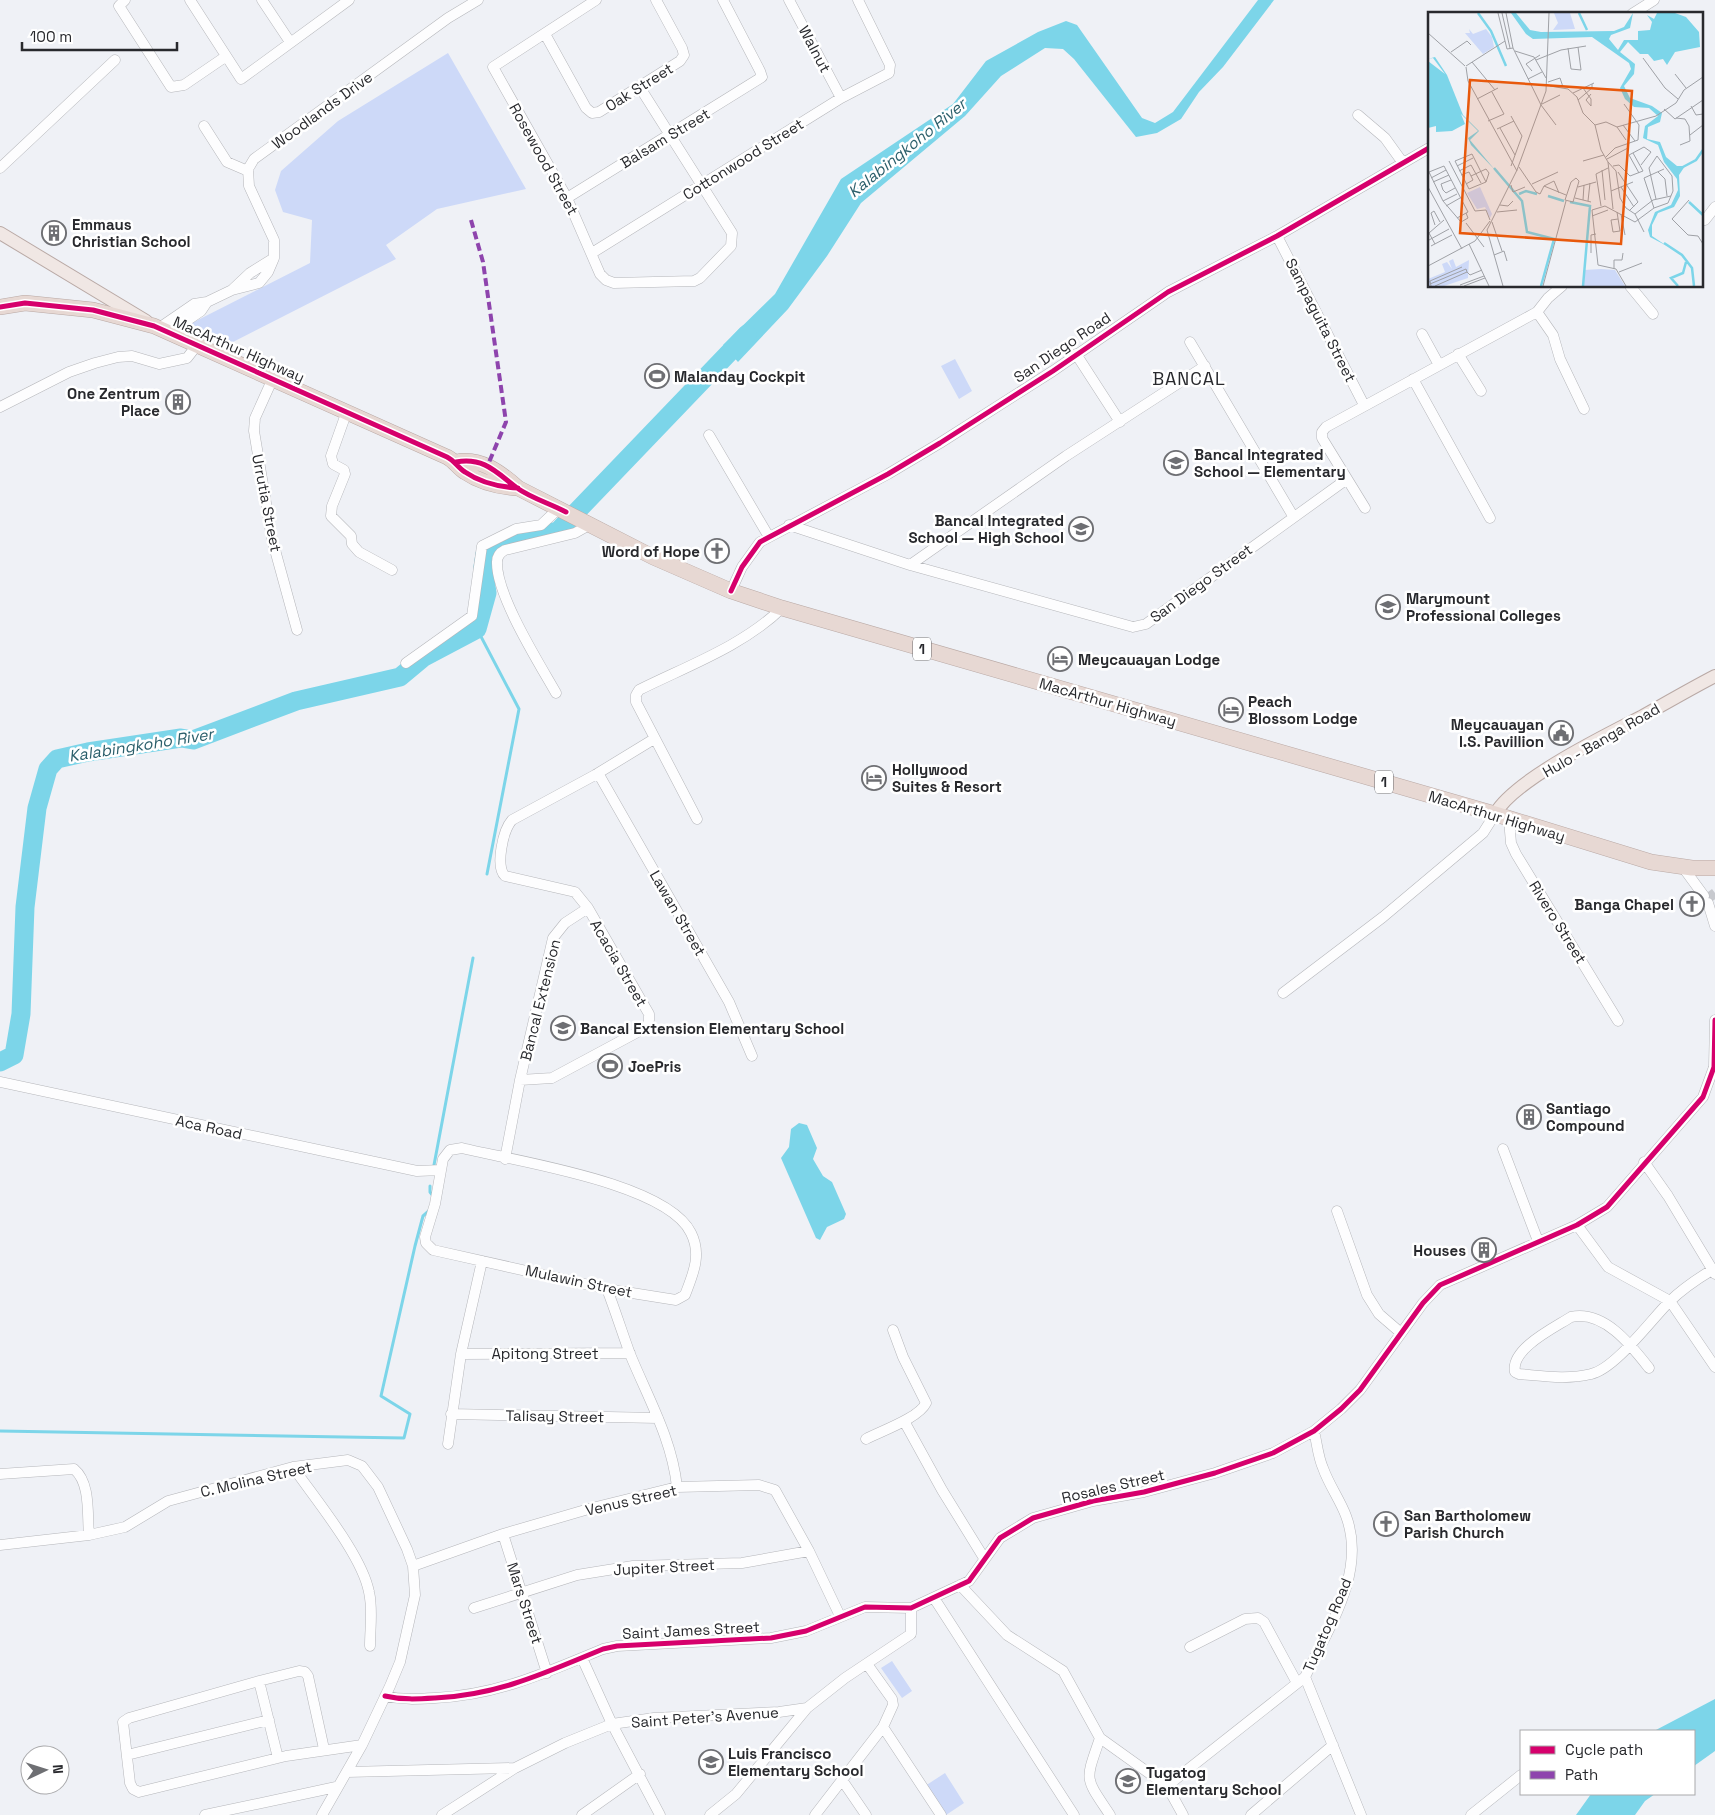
<svg xmlns="http://www.w3.org/2000/svg" width="1715" height="1815" viewBox="0 0 1715 1815" font-family="'Space Grotesk',sans-serif">
	<rect width="100%" height="100%" fill="#eff1f6"/>
	<path fill="#cdd9f8" d="M448,53L526,189L437,209L386,245L396,259L229,344L188,325L310,263L312,220L283,212L275,190L281,171L338,121Z
		M955,359L972,391L959,399L941,366Z
		M892,1661L912,1691L902,1698L881,1668Z
		M945,1773L964,1803L946,1815H941L925,1786Z"/>
	<path fill="#7cd5e9" d="M1258,0H1274L1223,67L1199,92L1181,119L1157,133L1136,137L1074,59L1063,49L1045,48L1001,76L965,116L861,203L827,256L788,309L738,362L723,345L775,294L841,179L953,104L986,61L1038,32L1066,21L1077,25L1142,118L1155,123L1173,112Z
		M609,1056L619,1071L611,1076L601,1061Z
		M799,1123L807,1125L817,1148L813,1159L823,1176L832,1182L846,1214L844,1219L827,1227L820,1240L816,1238L781,1158L789,1147L791,1129Z
		M1715,1699V1751L1694,1766V1731H1654Z
		M1591,1794H1655L1645,1801L1635,1815H1576Z"/>
	<g fill="none" stroke-linecap="round" stroke-linejoin="round">
		<path stroke="#7cd5e9" stroke-width="3" d="M477,629L519,709L487,874
			M434,1165L473,958
			M430,1186V1192L433,1196
			M0,1431L404,1438L410,1414L381,1396L415,1246L423,1216L431,1209"/>
		<path stroke="#7cd5e9" stroke-width="19" d="M0,1062L14,1055L21,1014L25,907L37,808L48,769L57,759L88,752L181,738L193,740L296,701L400,677L424,657L477,629L487,593L483,567L485,554C506,539 533,536 558,531L747,334"/>
		<path stroke="#c7c9ce" stroke-width="10" stroke-dasharray="10 5" stroke-linecap="butt" d="M1707,899L1715,893"/>
		<defs>
			<path id="minor" d="M125,0L119,6L171,87L184,85L225,57
				M190,0L241,79L349,0
				M262,0L290,42
				M596,0L493,67L567,198L600,274L606,280L614,283L694,281L700,278L731,246L732,233L639,86
				M789,0L841,98
				M1632,14L1654,0
				M545,34L586,108L592,113L599,112L680,61L684,55L682,48L656,0
				M1358,115L1385,138L1403,163
				M204,126L227,162L248,171
				M0,168L115,60
				M567,198L762,77L760,71L723,0
				M1701,221L1705,220L1715,207
				M1277,236L1364,405
				M592,253L841,98L889,73L890,65L858,0
				M1630,286L1653,314
				M233,289L250,273L274,258
				M1537,312L1553,335L1560,359L1584,409
				M159,328L194,304L207,302L232,290L259,283L268,272L274,258V240L249,186L248,169L254,159L448,18L478,0
				M170,332L201,311L207,302
				M1422,334L1439,365
				M1190,342L1293,516
				M1076,354L1120,422
				M1458,354L1481,391
				M273,378L255,418L254,431L272,539L297,630
				M1413,379L1490,518
				M0,407L69,372L95,363L118,357L132,356L159,364L187,358L198,344
				M347,411L331,456L333,464L344,470L345,474L332,506L331,516L351,536L352,544L359,552L392,570
				M709,435L769,537
				M1365,508L1322,438V432L1326,427L1537,312L1548,298L1562,286
				M789,525L910,565L1133,627L1146,624L1347,479
				M910,565L1066,456L1205,366
				M731,591L742,567L760,542L888,474L940,443L1053,371L1168,292L1277,236L1429,148
				M406,663L472,616L482,546L516,529L541,525L559,508
				M556,693C539,663 496,595 497,562C497,556 501,552 505,550L575,533L591,524
				M598,773L729,1002L752,1056
				M697,819L636,702V695L639,690C687,666 743,646 782,608
				M1509,819L1511,843L1516,854L1618,1021
				M1682,866L1704,896
				M1708,903L1715,926
				M1283,993L1383,917L1483,833L1495,814
				M520,1080L552,1078L647,1027L649,1020V1014L588,908L575,892L505,876C495,867 503,830 512,820L595,775L654,739
				M0,1082L417,1171L441,1170
				M462,1148C514,1161 667,1183 691,1233C702,1255 693,1274 685,1295L676,1300L607,1289L433,1250L426,1243L425,1237L435,1204L443,1159L450,1150Z
				M1503,1149L1538,1241
				M505,1159L520,1080L553,938L565,923L588,908
				M1644,1162L1668,1196L1715,1274
				M1337,1211L1367,1295L1379,1314L1401,1333
				M1577,1225L1608,1267L1670,1301L1715,1367
				M607,1289C615,1310 622,1332 630,1354C648,1398 672,1439 677,1487
				M461,1354L630,1353
				M1649,1368C1631,1345 1604,1310 1571,1317C1554,1328 1510,1349 1515,1372L1519,1374C1543,1376 1567,1380 1591,1374C1615,1369 1651,1320 1669,1302C1682,1289 1697,1279 1712,1270
				M451,1414L658,1418
				M904,1421L942,1490L984,1558
				M1314,1431C1317,1443 1318,1457 1323,1468C1329,1485 1340,1500 1346,1516C1367,1572 1328,1629 1305,1677L1361,1815
				M866,1439C881,1431 919,1418 926,1403L903,1357L893,1330
				M448,1444L461,1354L482,1261
				M293,1467C315,1499 362,1555 369,1592C373,1609 370,1628 370,1646
				M0,1474L74,1469C91,1483 87,1515 89,1535
				M503,1534L547,1673
				M0,1545L89,1535L125,1527L168,1501L293,1467L348,1460L362,1466L378,1487L407,1549L413,1566L415,1595L400,1662L390,1686L362,1745L322,1815
				M413,1566L503,1534L592,1508L677,1487L759,1485L775,1490L809,1551L840,1616
				M960,1585L1007,1635L1063,1671L1100,1738C1085,1782 1084,1776 1110,1815
				M934,1598L1074,1815
				M474,1608L577,1575L633,1566L742,1563L809,1551
				M1190,1647L1245,1619L1258,1618L1264,1622L1297,1683
				M582,1658L612,1724L660,1815
				M259,1681L299,1671L305,1672L308,1676L324,1749
				M385,1696C402,1700 418,1699 435,1698C498,1695 545,1673 603,1649L617,1646L771,1638L806,1631L865,1607L911,1608L969,1581L1000,1538L1033,1518L1093,1501L1144,1492L1215,1473L1273,1453L1314,1431L1341,1409L1360,1390L1423,1303L1440,1285L1577,1225L1607,1207L1703,1097L1714,1067L1715,1020
				M883,1727L941,1815
				M1100,1738L1167,1786L1183,1815
				M127,1755L269,1720
				M278,1758L259,1681L129,1718L123,1722L130,1783L133,1789L139,1792L278,1758L286,1756L362,1745
				M347,1772L514,1768
				M842,1780L866,1815
				M1167,1786L1305,1677
				M205,1815L336,1787
				M442,1815L515,1768L565,1743L612,1724L654,1718L779,1712L807,1708L845,1678L911,1634V1608
				M582,1815L640,1774
				M710,1815L736,1794L807,1708
				M815,1815L883,1727L893,1705L892,1699L867,1664
				M1251,1815L1333,1745
				M1471,1815L1521,1775"/>
			<path id="major" d="M0,233L146,321
				M1495,814C1514,780 1604,736 1641,717C1666,703 1690,689 1715,676"/>
			<path id="highway" d="M0,307L25,303L93,310L154,326L447,457C455,461 458,468 465,472C481,483 499,487 518,488
				M456,462C480,457 500,472 518,488L653,557L731,591L782,608L1495,814L1651,862L1692,868H1715"/>
		</defs>
		<use href="#minor" stroke="#b5b6ba" stroke-width="11"/>
		<use href="#major" stroke="#b9a9a5" stroke-width="14"/>
		<use href="#highway" stroke="#b9a9a5" stroke-width="16"/>
		<use href="#minor" stroke="#fdfdfe" stroke-width="10"/>
		<use href="#major" stroke="#f0e7e4" stroke-width="12"/>
		<use href="#highway" stroke="#e7d8d3" stroke-width="15"/>
		<path stroke="#8e44ad" stroke-width="4" stroke-dasharray="8 4" stroke-linecap="butt" d="M471,220L483,262L506,422L487,467"/>
		<defs>
			<path id="cycleway" d="M0,307L25,303L93,310L154,326L447,457C455,461 458,468 465,472C481,483 499,487 518,488
				M456,462C484,457 496,472 517,488C531,498 551,504 566,512
				M731,591L742,567L760,542L888,474L940,443L1053,371L1168,292L1277,236L1429,148
				M385,1696C402,1700 418,1699 435,1698C498,1695 545,1673 603,1649L617,1646L771,1638L806,1631L865,1607L911,1608L969,1581L1000,1538L1033,1518L1093,1501L1144,1492L1215,1473L1273,1453L1314,1431L1341,1409L1360,1390L1423,1303L1440,1285L1577,1225L1607,1207L1703,1097L1714,1067L1715,1020"/>
		</defs>
		<use href="#cycleway" stroke="#fff" stroke-width="8"/>
		<use href="#cycleway" stroke="#d6006c" stroke-width="5"/>
	</g>
	<defs>
		<symbol id="building-ring" viewBox="-11 -11 22 22"><circle r="9.5" fill="#fff" stroke="#6e6f73" stroke-width="1.5"/><path d="M-4-6H4V6H1V3H-1V6H-4ZM-2.5-4.3h1.7v1.8h-1.7ZM.8-4.3h1.7v1.8H.8ZM-2.5-1h1.7V.8h-1.7ZM.8-1h1.7V.8H.8Z" fill="#6e6f73"/></symbol>
		<symbol id="stadium-ring" viewBox="-11 -11 22 22"><circle r="9.5" fill="#fff" stroke="#6e6f73" stroke-width="1.5"/><path d="M0-5a6.5 5 0 1 0 0 10a6.5 5 0 1 0 0-10ZM-3.5-1.8h7v3.6h-7Z" fill="#6e6f73"/></symbol>
		<symbol id="school-ring" viewBox="-11 -11 22 22"><circle r="9.5" fill="#fff" stroke="#6e6f73" stroke-width="1.5"/><path d="M0-5L7-2L0 1L-7-2ZM-4 1L0 2.5L4 1V4Q0 6-4 4Z" fill="#6e6f73"/></symbol>
		<symbol id="church-ring" viewBox="-11 -11 22 22"><circle r="9.5" fill="#fff" stroke="#6e6f73" stroke-width="1.5"/><path d="M-1.2-6h2.4v3.5h3.3v2.4h-3.3V6h-2.4V-.1h-3.3v-2.4h3.3Z" fill="#6e6f73"/></symbol>
		<symbol id="university-ring" viewBox="-11 -11 22 22"><circle r="9.5" fill="#fff" stroke="#6e6f73" stroke-width="1.5"/><path d="M0-5L7-2L0 1L-7-2ZM-4 1L0 2.5L4 1V4Q0 6-4 4Z" fill="#6e6f73"/></symbol>
		<symbol id="hotel-ring" viewBox="-11 -11 22 22"><circle r="9.5" fill="#fff" stroke="#6e6f73" stroke-width="1.5"/><path d="M-6-4.5h1.5V1H6V5H4.5V3h-9V5H-6ZM-4 0a1.8 1.8 0 1 1 3.6 0ZM.5 0V-2.5h3Q6-2.5 6 0Z" fill="#6e6f73"/></symbol>
		<symbol id="civic-ring" viewBox="-11 -11 22 22"><circle r="9.5" fill="#fff" stroke="#6e6f73" stroke-width="1.5"/><path d="M-.6-6.5H3V-4.5H.6V-3L4-1V1h2V6H-6V1h2V-1L-.6-3ZM-1.2 2.5V6h2.4V2.5Z" fill="#6e6f73"/></symbol>
	</defs>
	<g fill-rule="evenodd">
		<use href="#building-ring" x="40" y="219" width="28" height="28"/>
		<use href="#stadium-ring" x="643" y="362" width="28" height="28"/>
		<use href="#building-ring" x="164" y="388" width="28" height="28"/>
		<use href="#school-ring" x="1162" y="449" width="28" height="28"/>
		<use href="#school-ring" x="1067" y="515" width="28" height="28"/>
		<use href="#church-ring" x="703" y="537" width="28" height="28"/>
		<use href="#university-ring" x="1374" y="593" width="28" height="28"/>
		<use href="#hotel-ring" x="1046" y="645" width="28" height="28"/>
		<use href="#hotel-ring" x="1217" y="696" width="28" height="28"/>
		<use href="#civic-ring" x="1547" y="719" width="28" height="28"/>
		<use href="#hotel-ring" x="860" y="764" width="28" height="28"/>
		<use href="#church-ring" x="1678" y="890" width="28" height="28"/>
		<use href="#school-ring" x="549" y="1014" width="28" height="28"/>
		<use href="#stadium-ring" x="596" y="1052" width="28" height="28"/>
		<use href="#building-ring" x="1515" y="1103" width="28" height="28"/>
		<use href="#building-ring" x="1470" y="1236" width="28" height="28"/>
		<use href="#church-ring" x="1372" y="1510" width="28" height="28"/>
		<use href="#school-ring" x="697" y="1748" width="28" height="28"/>
		<use href="#school-ring" x="1114" y="1767" width="28" height="28"/>
	</g>
	<g text-anchor="middle" dominant-baseline="central" stroke-width="5" stroke-linejoin="round" paint-order="stroke">
		<g fill="#fff" stroke="#68696c" stroke-width="1">
			<rect x="913" y="637.5" width="18" height="23" rx="4"/>
			<rect x="1375" y="770.5" width="18" height="23" rx="4"/>
		</g>
		<g font-size="14" font-weight="bold" fill="#28292d">
			<text x="922" y="649">1</text>
			<text x="1384" y="782">1</text>
		</g>
		<g font-size="15" fill="#28292d" stroke="#fff">
			<text transform="translate(815 49) rotate(62)">Walnut</text>
			<text transform="translate(639 87) rotate(-32)">Oak Street</text>
			<text transform="translate(322 110) rotate(-36)">Woodlands Drive</text>
			<text transform="translate(665 138) rotate(-31)">Balsam Street</text>
			<text transform="translate(544 159) rotate(61)">Rosewood Street</text>
			<text transform="translate(743 159) rotate(-32)">Cottonwood Street</text>
			<text transform="translate(1321 320) rotate(63)">Sampaguita Street</text>
			<text transform="translate(1062 347) rotate(-34)">San Diego Road</text>
			<text transform="translate(239 349) rotate(24)">MacArthur Highway</text>
			<text transform="translate(267 503) rotate(79)">Urrutia Street</text>
			<text transform="translate(1201 583) rotate(-36)">San Diego Street</text>
			<text transform="translate(1108 702) rotate(16)">MacArthur Highway</text>
			<text transform="translate(1601 740) rotate(-30)">Hulo - Banga Road</text>
			<text transform="translate(1497 816) rotate(17)">MacArthur Highway</text>
			<text transform="translate(678 913) rotate(60)">Lawan Street</text>
			<text transform="translate(1558 922) rotate(58)">Rivero Street</text>
			<text transform="translate(619 963) rotate(60)">Acacia Street</text>
			<text transform="translate(540 1000) rotate(-76)">Bancal Extension</text>
			<text transform="translate(209 1127) rotate(12)">Aca Road</text>
			<text transform="translate(579 1281) rotate(12)">Mulawin Street</text>
			<text x="545" y="1353">Apitong Street</text>
			<text transform="translate(555 1416) rotate(1)">Talisay Street</text>
			<text transform="translate(256 1479) rotate(-13)">C. Molina Street</text>
			<text transform="translate(1113 1486) rotate(-13)">Rosales Street</text>
			<text transform="translate(631 1500) rotate(-13)">Venus Street</text>
			<text transform="translate(664 1567) rotate(-3)">Jupiter Street</text>
			<text transform="translate(525 1603) rotate(72)">Mars Street</text>
			<text transform="translate(1327 1625) rotate(-67)">Tugatog Road</text>
			<text transform="translate(691 1630) rotate(-3)">Saint James Street</text>
			<text transform="translate(705 1717) rotate(-4)">Saint Peter's Avenue</text>
		</g>
		<g font-size="15" font-weight="bold" fill="#28292d" stroke="#fff" text-anchor="start">
			<text x="72" y="224">Emmaus<tspan x="72" dy="17">Christian School</tspan></text>
			<text x="674" y="376">Malanday Cockpit</text>
			<text x="160" y="393" text-anchor="end">One Zentrum<tspan x="160" dy="17">Place</tspan></text>
			<text x="1194" y="454">Bancal Integrated<tspan x="1194" dy="17">School — Elementary</tspan></text>
			<text x="1064" y="520" text-anchor="end">Bancal Integrated<tspan x="1064" dy="17">School — High School</tspan></text>
			<text x="700" y="551" text-anchor="end">Word of Hope</text>
			<text x="1406" y="598">Marymount<tspan x="1406" dy="17">Professional Colleges</tspan></text>
			<text x="1078" y="659">Meycauayan Lodge</text>
			<text x="1248" y="701">Peach<tspan x="1248" dy="17">Blossom Lodge</tspan></text>
			<text x="1544" y="724" text-anchor="end">Meycauayan<tspan x="1544" dy="17">I.S. Pavillion</tspan></text>
			<text x="892" y="769">Hollywood<tspan x="892" dy="17">Suites &amp; Resort</tspan></text>
			<text x="1674" y="904" text-anchor="end">Banga Chapel</text>
			<text x="580" y="1028">Bancal Extension Elementary School</text>
			<text x="628" y="1066">JoePris</text>
			<text x="1546" y="1108">Santiago<tspan x="1546" dy="17">Compound</tspan></text>
			<text x="1466" y="1250" text-anchor="end">Houses</text>
			<text x="1404" y="1515">San Bartholomew<tspan x="1404" dy="17">Parish Church</tspan></text>
			<text x="728" y="1753">Luis Francisco<tspan x="728" dy="17">Elementary School</tspan></text>
			<text x="1146" y="1772">Tugatog<tspan x="1146" dy="17">Elementary School</tspan></text>
		</g>
		<g font-size="16" font-style="italic" fill="#2b5f6b" stroke="#fff">
			<text transform="translate(907 148) rotate(-39)">Kalabingkoho River</text>
			<text transform="translate(141 745) rotate(-9)">Kalabingkoho River</text>
		</g>
		<g font-size="18" letter-spacing="1" fill="#28292d" stroke="#fff">
			<text x="1189" y="378">BANCAL</text>
		</g>
	</g>
	<g transform="translate(1428 12)">
		<rect width="275" height="275" fill="#eff1f6"/>
		<path d="M126,1H142L147,17L125,18L130,11ZM41,17L45,22L58,17L64,25L66,35L55,42L37,21H42ZM52,175L64,202L62,206L57,195L49,197L39,181ZM25,247L28,255L41,248L40,266L16,274H0V267L17,260L14,252L19,250L24,257L21,249ZM173,257L187,258L197,274H155L156,258Z" fill="#cdd9f8"/>
		<path d="M83,1H88L102,18L113,20L186,19L196,15L205,1L202,16L183,23L181,27L190,38L196,28H210V19L222,18L224,10L219,3L226,7L229,1H247L258,5L271,20L272,35L247,40L239,53L235,47L226,49L220,42H212L200,30L192,40L207,52L206,62L196,74L202,86L224,94L234,101L232,110L220,115L219,127L232,130L238,145L249,154H257L251,163L252,184L246,195L230,201L224,213V224L239,234L222,225L220,218L227,200L243,193L250,178L249,167L236,150L230,133L215,126L217,114L230,104L221,96L206,95L197,87L192,76L203,57L201,51L164,25L105,27L98,22ZM7,45L19,63L35,103L51,119L42,128L67,158L43,133L40,126L50,119L33,102L37,112L24,119L8,120V114L0,116V49L17,62L5,46L0,47Z" fill="#7cd5e9"/>
		<path fill="none" stroke="#7cd5e9" stroke-width="2.5" d="M50,1L63,19L78,54M151,1L159,18M66,156L94,189L99,220L126,227L113,274M253,156L268,148L275,138M91,182L98,179L109,182M120,184L136,189M142,190L162,194L155,274M261,190L275,203M236,231L254,243L264,256L266,274M250,274L243,266L255,261L258,250"/>
		<path fill="none" stroke="#9fa1a6" stroke-width="1" d="M70,1L79,37L85,36M74,1L82,36M78,1L85,36L113,93M0,21L37,54M140,36L143,57L153,58L150,35M87,39L106,45L118,66M23,40L39,29L43,33M215,46L237,76L250,87M108,48L133,38L158,34M44,50L67,78M38,54L77,29M38,55L40,69L89,159M104,59L98,52L112,43M247,62L258,76M100,67L114,60M120,70L132,66L135,75M122,74L140,77L149,85L155,101L167,113L173,138L180,150L185,197M155,76L163,87V94M64,80L76,102M145,81L166,71M49,87L70,76M150,88L164,76V72M114,92L132,83M113,93L128,113M163,94L158,88L163,82M263,94L268,103L275,102M236,97L247,107L275,88M83,104L94,124L83,154M248,106L257,107L261,114L262,129L252,133M60,109L76,102M167,113L178,110L189,115L228,104L248,91L256,78L275,65M195,113L207,129M189,115L198,128M72,116L87,143M69,117L86,109M262,123L275,113M44,142L58,170L41,177L27,149ZM178,145L187,136L210,128L211,113L196,92M179,147L200,136M21,149L47,199L58,198L62,208M155,149L176,143M180,150L188,159L192,186L198,196L207,202M29,154L45,146M185,154L191,153L202,164L215,159L205,141M91,155L108,180L112,182L116,174M174,158L177,188M31,159L43,153L53,171M190,160L210,190L201,199M230,160L237,167L239,184M211,161L201,143L216,135L223,140L213,153M33,163L41,160L45,168L38,172M43,164L58,157L61,161L58,170M3,166L18,158M148,166L151,169L145,190L137,188L143,170ZM23,168L13,172L15,178L18,181L27,176M5,170L21,163M104,172L130,160M83,173L85,180L97,175M116,174L126,169L131,181M116,174L138,183M0,175L34,237M150,175L168,170M193,175L206,195M183,179L205,170M147,186L163,190M155,188L156,173M261,188L244,207L260,223L270,224L275,232M15,189L29,182M160,189L162,171M72,193L80,194L85,189M18,194L32,186M173,194L168,162L180,156M226,196L216,166L236,157M69,200L89,198M189,200L192,219L185,220L183,208L190,207M193,202L197,223M207,202L225,188L243,184M207,202L216,220M164,204L180,198M29,206L40,200L16,154L1,160L15,189L33,210L40,206L38,201M64,210L74,239M38,211L56,235M7,213L3,201L6,199L12,210M1,228L21,217M7,232L1,221L16,208M41,232L61,274M3,234L24,223M163,241V223L168,222M66,243L76,239L79,249M0,254L47,229L62,209M186,257V248H194L195,241M191,260L214,251M2,272L38,257L39,260M32,273L56,264M3,274L2,269L34,255M7,274L39,260L42,263L54,258M36,274L57,266M75,274L59,218L89,158L118,79L121,1M115,274L138,189M198,274L188,257L170,253L164,198L177,194L207,210L226,196L240,191L245,179L244,164L229,144L221,156L228,187"/>
		<path fill="#e8590c" fill-opacity="0.15" stroke="#e8590c" stroke-width="2.5" d="M42,68L204,79L193,232L32,221Z"/>
		<rect width="275" height="275" fill="none" stroke="#28292d" stroke-width="2.5"/>
	</g>
	<rect x="1520" y="1730" width="175" height="65" fill="#ffffff" stroke="#a9a9ab"/>
	<rect x="1530" y="1746" width="25" height="8" fill="#d6006c" stroke="#a9a9ab"/>
	<text x="1565" y="1755" font-size="15" fill="#28292d">Cycle path</text>
	<rect x="1530" y="1771" width="25" height="8" fill="#8e44ad" stroke="#a9a9ab"/>
	<text x="1565" y="1780" font-size="15" fill="#28292d">Path</text>
	<g transform="translate(45 1770) rotate(86)"><circle r="24" fill="#ffffff" stroke="#a9a9ab"/>
	<path d="M0-4L9 19L0 12L-9 19Z" fill="#6e6f73"/>
	<text y="-8" font-size="14" font-weight="bold" text-anchor="middle" fill="#28292d">N</text>
	</g>
	<path d="M22 42v8h155v-8" fill="none" stroke="#28292d" stroke-width="2.5"/>
	<text x="30" y="42" font-size="15" fill="#28292d" stroke="#ffffff" stroke-width="4" paint-order="stroke">100 m</text>
</svg>
